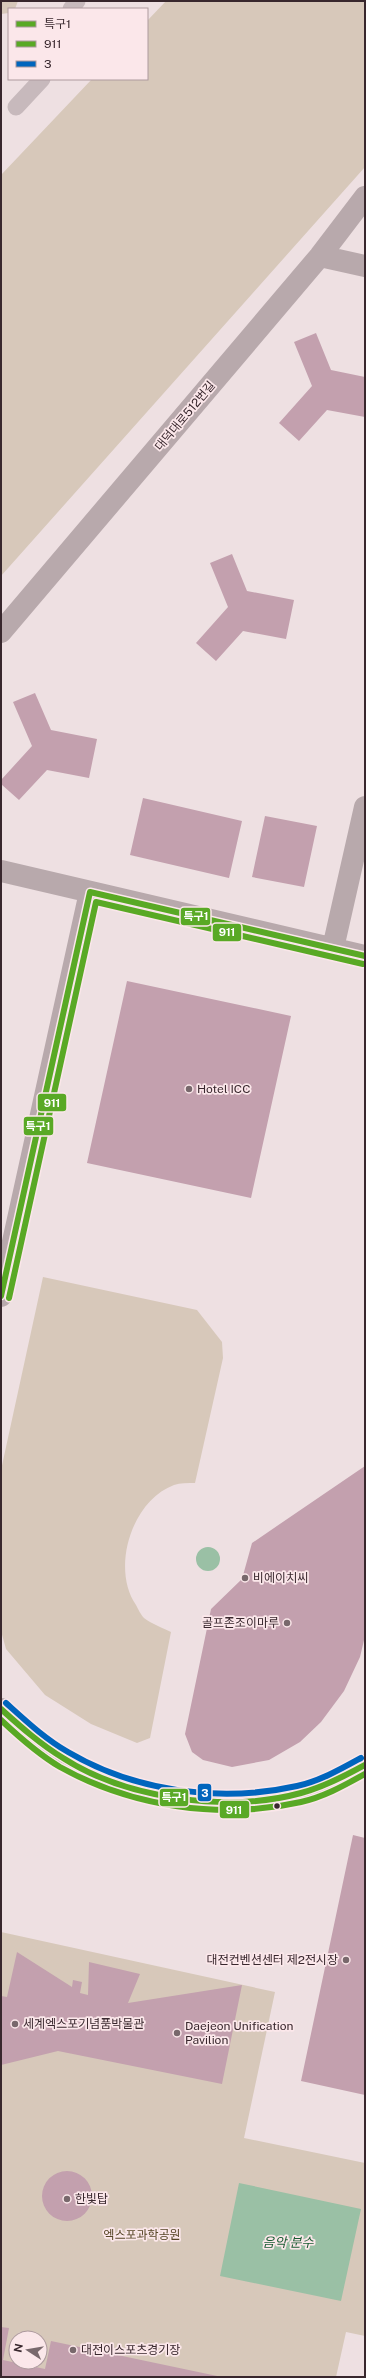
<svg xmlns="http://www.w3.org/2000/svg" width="366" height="2378" viewBox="0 0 366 2378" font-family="'Public Sans','Noto Sans KR',sans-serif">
	<rect width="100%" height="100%" fill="#eee0e2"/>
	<path fill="#d7c8ba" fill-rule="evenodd" d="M1,1H18L15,9H9V13L1,14Z
		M166,1H365V167L1,576V175L92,79H147V21Z
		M43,1277L197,1310L222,1342L223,1358L195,1483C188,1483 180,1483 174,1485C131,1501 111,1569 136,1605C138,1609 141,1615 144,1618C152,1624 163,1628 171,1632L150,1738L137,1743L91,1724L45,1695L6,1649L1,1631V1470Z
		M1,1932L275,1992L244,2138L365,2163V2336L346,2332L336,2377H1ZM16,2338H40V2362H16Z"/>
	<path fill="#9ac0a5" d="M196 1559a12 12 0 1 1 24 0a12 12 0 1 1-24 0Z
		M239,2183L361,2209L341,2301L220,2276Z"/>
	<path fill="#c3a0ae" d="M316,333L331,370L365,377V417L327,410L299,441L279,423L312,386L294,342Z
		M232,554L247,591L294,600L286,639L243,631L216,661L196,643L228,607L210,563Z
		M35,693L51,730L97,739L89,778L47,770L19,800L1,784V780L32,746L13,702Z
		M143,798L242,821L229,878L130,855Z
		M265,816L317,826L304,887L252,877Z
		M127,981L291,1016L251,1198L87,1163Z
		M365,1466V1636L360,1657L344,1691L321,1722L300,1742L269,1760L232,1767L203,1760L192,1752L185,1734L211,1609L242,1579L252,1543Z
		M353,1835L365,1838V2095L301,2081Z
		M17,1952L72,1987L73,1980L82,1982L80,1993L88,1995L89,1962L140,1974L128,2003L242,1985L222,2084L58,2051L1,2065V1996L7,1997Z
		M42 2196a25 25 0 1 1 50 0a25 25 0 1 1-50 0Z
		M1,2327L9,2328L3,2360L45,2369L51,2341L222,2377H1Z"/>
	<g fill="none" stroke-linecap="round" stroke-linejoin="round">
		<path stroke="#c7b9bc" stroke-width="17" d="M71,9L77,1
			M16,107L42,79"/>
		<path stroke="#b8a9ac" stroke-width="22" d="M320,256L365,266
			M1,632L320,256L365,197
			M1,871L365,956
			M333,948L365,807
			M1,1296L90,892
			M1,1709C74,1789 196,1817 299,1794C323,1788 344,1777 365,1765"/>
		<defs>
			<path id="bus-1" d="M1,1296L90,892L365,956
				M1,1709C21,1727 40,1744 63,1758C127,1799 228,1813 301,1793C324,1787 345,1776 365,1765"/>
			<path id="bus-2" d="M9,1298L96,902L363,964
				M1,1720C19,1737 38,1754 60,1767C132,1807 221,1820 301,1802C324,1797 345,1785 365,1774"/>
			<path id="bus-3" d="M6,1703C26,1721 45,1739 68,1752C136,1792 221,1803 297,1786C320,1781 341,1769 361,1758"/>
		</defs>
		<use href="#bus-1" stroke="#fbe7ea" stroke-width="9"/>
		<use href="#bus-2" stroke="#fbe7ea" stroke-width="9"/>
		<use href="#bus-3" stroke="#fbe7ea" stroke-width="9"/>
		<use href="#bus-1" stroke="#59a925" stroke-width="6"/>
		<use href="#bus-2" stroke="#59a925" stroke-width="6"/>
		<use href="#bus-3" stroke="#0065bd" stroke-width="6"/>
	</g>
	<g fill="#78686c" stroke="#fbe7ea" stroke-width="1.5">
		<circle cx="189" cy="1089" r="4"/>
		<circle cx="245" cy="1578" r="4"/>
		<circle cx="287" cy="1623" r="4"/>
		<circle cx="346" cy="1960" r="4"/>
		<circle cx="15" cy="2024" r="4"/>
		<circle cx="177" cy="2033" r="4"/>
		<circle cx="67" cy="2199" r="4"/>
		<circle cx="73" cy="2350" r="4"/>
	</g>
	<circle fill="#38272d" stroke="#fbe7ea" stroke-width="1.5" cx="277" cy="1806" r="3.5"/>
	<g text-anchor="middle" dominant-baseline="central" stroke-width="3.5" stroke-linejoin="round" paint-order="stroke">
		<g font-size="12" fill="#38272d" stroke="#fbe7ea">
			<text transform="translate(185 416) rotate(-50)">대덕대로512번길</text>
		</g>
		<g font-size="12" fill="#38272d" stroke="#fbe7ea" text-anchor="start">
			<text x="197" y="1089">Hotel ICC</text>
			<text x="253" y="1578">비에이치씨</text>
			<text x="279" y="1623" text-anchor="end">골프존조이마루</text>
			<text x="338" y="1960" text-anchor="end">대전컨벤션센터 제2전시장</text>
			<text x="23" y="2024">세계엑스포기념품박물관</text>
			<text x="185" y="2026">Daejeon Unification<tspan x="185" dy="14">Pavilion</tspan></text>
			<text x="75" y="2199">한빛탑</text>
			<text x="81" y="2350">대전이스포츠경기장</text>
		</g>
		<g font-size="12" fill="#584828" stroke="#fbe7ea">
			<text x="142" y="2235">엑스포과학공원</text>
		</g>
		<g font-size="13" font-style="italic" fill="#195c32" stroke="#fbe7ea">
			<text x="288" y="2242">음악 분수</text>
		</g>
	</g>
	<g stroke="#fbe7ea" stroke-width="1.5">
		<rect x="180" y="907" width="31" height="19" rx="4" fill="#59a925"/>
		<rect x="212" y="923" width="30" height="19" rx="4" fill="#59a925"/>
		<rect x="37" y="1093" width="30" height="19" rx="4" fill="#59a925"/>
		<rect x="23" y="1116" width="31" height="20" rx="4" fill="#59a925"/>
		<rect x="197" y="1783" width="15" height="19" rx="4" fill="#0065bd"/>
		<rect x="159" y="1788" width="30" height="19" rx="4" fill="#59a925"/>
		<rect x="219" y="1800" width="31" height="19" rx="4" fill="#59a925"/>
	</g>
	<g font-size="11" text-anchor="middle" font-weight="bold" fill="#fff">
		<text x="196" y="920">특구1</text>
		<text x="227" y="936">911</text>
		<text x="52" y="1107">911</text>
		<text x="38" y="1130">특구1</text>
		<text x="205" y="1797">3</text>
		<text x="174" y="1801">특구1</text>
		<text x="234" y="1814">911</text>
	</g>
	<rect width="366" height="2378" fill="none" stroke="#38272d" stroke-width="4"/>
	<rect x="8" y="8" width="140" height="72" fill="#fbe7ea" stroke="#ad9a9e"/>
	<rect x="16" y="21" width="20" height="6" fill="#59a925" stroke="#ad9a9e"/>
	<text x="44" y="28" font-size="12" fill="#38272d">특구1</text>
	<rect x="16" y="41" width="20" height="6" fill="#59a925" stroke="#ad9a9e"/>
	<text x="44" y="48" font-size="12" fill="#38272d">911</text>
	<rect x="16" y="61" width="20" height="6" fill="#0065bd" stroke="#ad9a9e"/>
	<text x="44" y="68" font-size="12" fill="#38272d">3</text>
	<g transform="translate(28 2350) rotate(282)"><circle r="19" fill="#fbe7ea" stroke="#ad9a9e"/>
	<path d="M0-3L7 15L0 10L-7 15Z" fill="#78686c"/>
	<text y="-6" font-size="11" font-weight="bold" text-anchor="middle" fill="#38272d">N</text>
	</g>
</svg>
